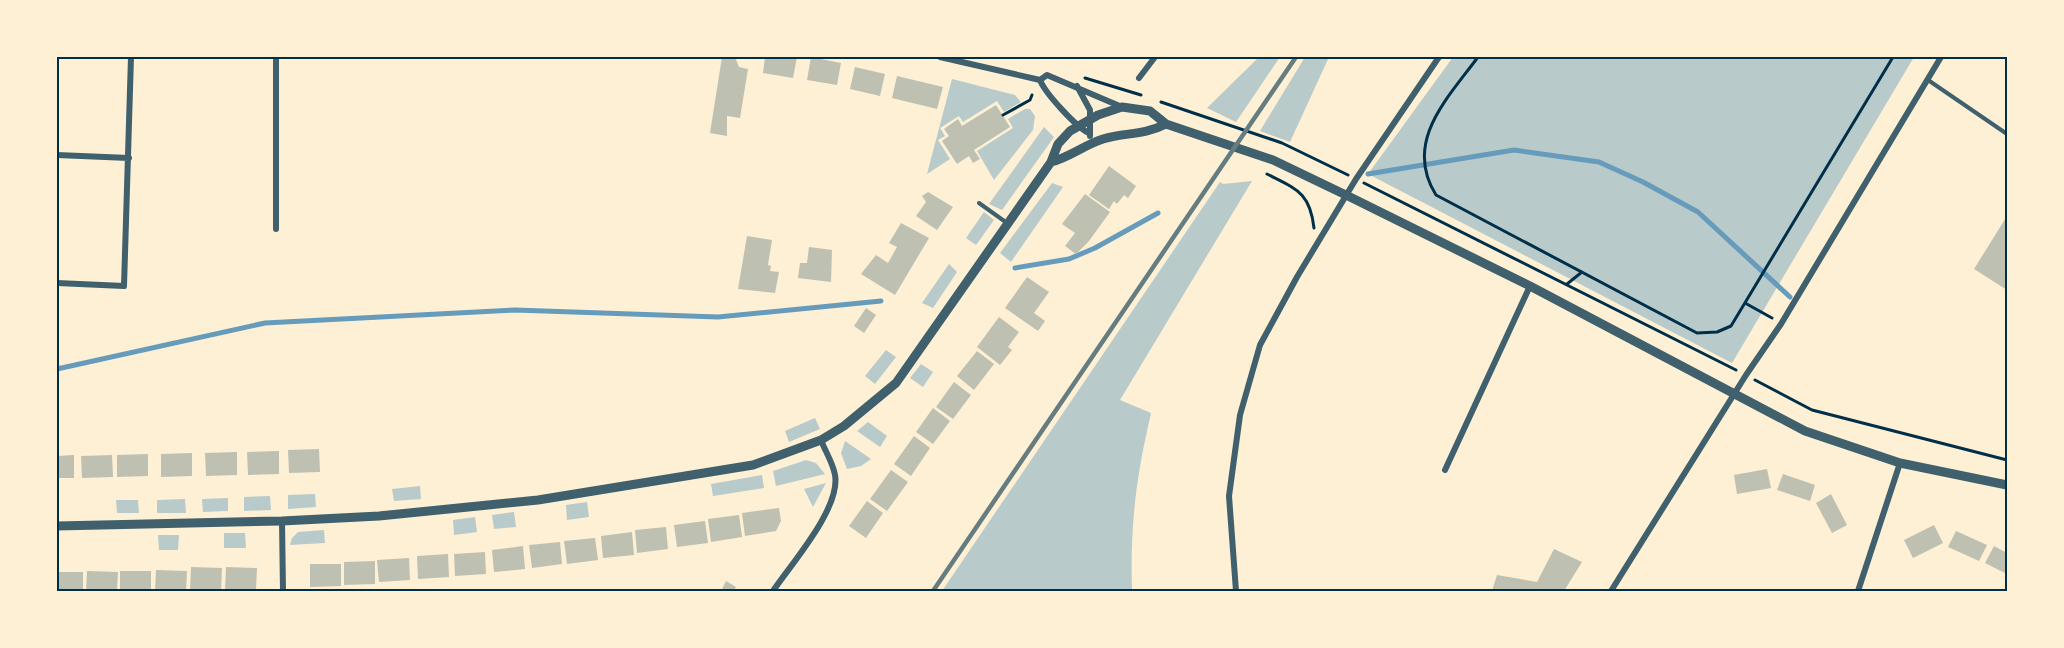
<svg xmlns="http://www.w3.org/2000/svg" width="2064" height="648" viewBox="0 0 2064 648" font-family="Arial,sans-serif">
	<rect width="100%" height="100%" fill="#fdf0d5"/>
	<path fill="#b9caca" d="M1259,57H1280L1236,122L1207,108Z
		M1305,57H1329L1290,142L1260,131Z
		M1453,57H1914L1732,363L1368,174Z
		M952,79L1015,95L1021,102L1004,112L997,101L963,122L959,116L940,128L945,136L938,140L950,159L927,174Z
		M1025,109H1030L1035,116L1033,130L994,180L977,151L1013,128L1008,119Z
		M1044,127L1054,137L1002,210L989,204Z
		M1252,181L1120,400L1151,413C1136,478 1130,524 1132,591H942L1220,182L1223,184Z
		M1052,183L1063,187L1011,262L1000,253Z
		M984,212L994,220L976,245L966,238Z
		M949,264L957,272L933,308L922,303Z
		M886,350L896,357L875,384L865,376Z
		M921,364L933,372L923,387L910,378Z
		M815,418L820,429L789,442L785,431Z
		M868,422L887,436L880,447L857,431Z
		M845,441L871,459L861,466L847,469L841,453Z
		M806,460L816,463L825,474L776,486L773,471Z
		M762,475L764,488L713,496L711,484Z
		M826,483L813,507L804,489Z
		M420,486L421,499L394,501L392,489Z
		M315,494L316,507L288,509V495Z
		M270,496L271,510L244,511V497Z
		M228,498V511L203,512L202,499Z
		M185,499L186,513H157V500Z
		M116,500H138L139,513H117Z
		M587,502L589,517L567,520L566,505Z
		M514,512L516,527L494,529L492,515Z
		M475,517L477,532L454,535L453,520Z
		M324,530L325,543L290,545L292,538L298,532Z
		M224,533H245L246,548H224Z
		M158,535H179L178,550H159Z"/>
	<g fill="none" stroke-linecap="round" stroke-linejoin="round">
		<path stroke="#669bbc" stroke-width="5" d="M1368,174L1514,150L1599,162L1643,182L1698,212L1790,297
			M1015,268L1069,259L1095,248L1158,213
			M57,369L265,323L515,310L718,317L881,301"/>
	</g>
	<path fill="#bec0b2" d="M722,57H735L739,67L748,69L740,118L727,116V136L710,133Z
		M765,57H797L793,78L763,73Z
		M811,57L841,63L837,85L807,80Z
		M855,67L885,74L880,96L850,89Z
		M897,76L943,87L937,109L892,98Z
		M996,105L1010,127L974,150L980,159L973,163L969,156L957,164L942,141L949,136L944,129L958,119L962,126Z
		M1109,166L1136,186L1128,198L1124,195L1117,204L1114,201L1109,209L1089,195Z
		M928,192L953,207L937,230L916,216L926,202L922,196Z
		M1085,194L1110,212L1089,241L1076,254L1065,246L1075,233L1062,224Z
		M2007,216V290L1974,269Z
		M901,223L929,238L895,295L861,274L876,255L888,263L897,247L889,243Z
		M747,236L772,240L768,265L771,266L770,271L779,272L775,293L738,289Z
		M809,247L832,250L831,282L798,278L800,263H807Z
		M1027,277L1049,292L1034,313L1045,321L1038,331L1005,308Z
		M866,308L876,315L864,333L854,326Z
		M999,317L1019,332L1008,347L1012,350L1000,365L977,347Z
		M977,351L994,364L974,390L957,376Z
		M954,382L971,395L953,419L936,407Z
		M933,408L950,421L933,444L916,432Z
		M914,436L930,448L911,476L894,464Z
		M319,449L320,472L289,473L288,450Z
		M279,451V474L248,475L247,452Z
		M237,452V475L206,476L205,453Z
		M192,453V476L161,477V454Z
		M148,454V476L117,477V455Z
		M74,455V478H57V456Z
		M112,455L113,477L82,478L81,456Z
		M1767,469L1771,488L1737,494L1734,475Z
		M891,470L908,482L887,511L870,499Z
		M1783,474L1815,485L1810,501L1777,490Z
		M1831,494L1847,525L1832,533L1816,503Z
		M867,501L883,513L866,538L849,526Z
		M779,508L781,521L776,531L745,536L742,513Z
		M739,515L742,537L711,542L708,519Z
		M705,521L708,543L677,547L674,525Z
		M1934,525L1943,543L1913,558L1904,540Z
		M666,527L668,549L637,553L635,530Z
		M1956,531L1987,545L1979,561L1948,547Z
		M632,532L634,555L603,558L601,536Z
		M595,538L598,560L567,564L564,541Z
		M560,542L562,564L532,568L529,545Z
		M523,546L525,569L494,572L492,550Z
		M1994,546L2007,553V574L1985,563Z
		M1554,549L1582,562L1564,591H1492L1497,575L1537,582Z
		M485,552L486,574L455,576L454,554Z
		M448,554L449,577L418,579L417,556Z
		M409,558L410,580L379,582L377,560Z
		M375,561V584L344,585V562Z
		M310,564H341V586L310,587Z
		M191,567L222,568L221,590H190Z
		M226,567L257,568L256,590H225Z
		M156,570L187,571L186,591H155Z
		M87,571L118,572L117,591H86Z
		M120,571H151V591H120Z
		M57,572H83V591H57Z
		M726,581L736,587L734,591H721Z"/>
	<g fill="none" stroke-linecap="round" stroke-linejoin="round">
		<path stroke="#003049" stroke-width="3" d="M1478,57C1447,99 1403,142 1436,195L1697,333L1717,332L1731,326L1893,57
			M1085,78L1141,95
			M1161,102L1282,143L1348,175
			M1003,115L1030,100L1032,95
			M1267,174C1296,189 1310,192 1314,228
			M1364,183L1736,370
			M1567,284L1582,272
			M1745,303L1772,318
			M1755,380L1812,410L2007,460"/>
		<path stroke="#3f606c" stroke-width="4" d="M1928,80L2007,134
			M979,203L1007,223"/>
		<path stroke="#3f606c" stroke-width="6" d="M276,57V229
			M940,57L1040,80L1047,75L1122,107
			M1139,78L1155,57
			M1040,80C1045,93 1076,127 1089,133
			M1077,86L1090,110V136
			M57,155L129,158
			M57,283L124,286L131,57
			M1445,470L1530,286
			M282,521L283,591
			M773,591C791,564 841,508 835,475C833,463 825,451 821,440
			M1236,591L1229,496L1240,415L1260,345L1297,277L1356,179L1439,57
			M1611,591L1746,375L1781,324L1941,57
			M1858,591L1900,463"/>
		<path stroke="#3f606c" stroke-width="9" d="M1051,162C1070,157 1084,145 1103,139C1126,132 1142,136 1166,124
			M57,526L282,521L379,516L538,500L753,465L821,440L844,426L896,383L1051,162L1058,144L1070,131L1098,115L1122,107L1150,111L1166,124L1273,160L1348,196L1530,286L1805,431L1900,463L2007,485"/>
		<path stroke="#657d81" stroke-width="4.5" d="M933,591L1296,57"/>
	</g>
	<rect width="2064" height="648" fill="none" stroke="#fdf0d5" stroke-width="117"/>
	<rect x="58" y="58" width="1948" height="532" fill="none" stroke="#003049" stroke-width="2"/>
</svg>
